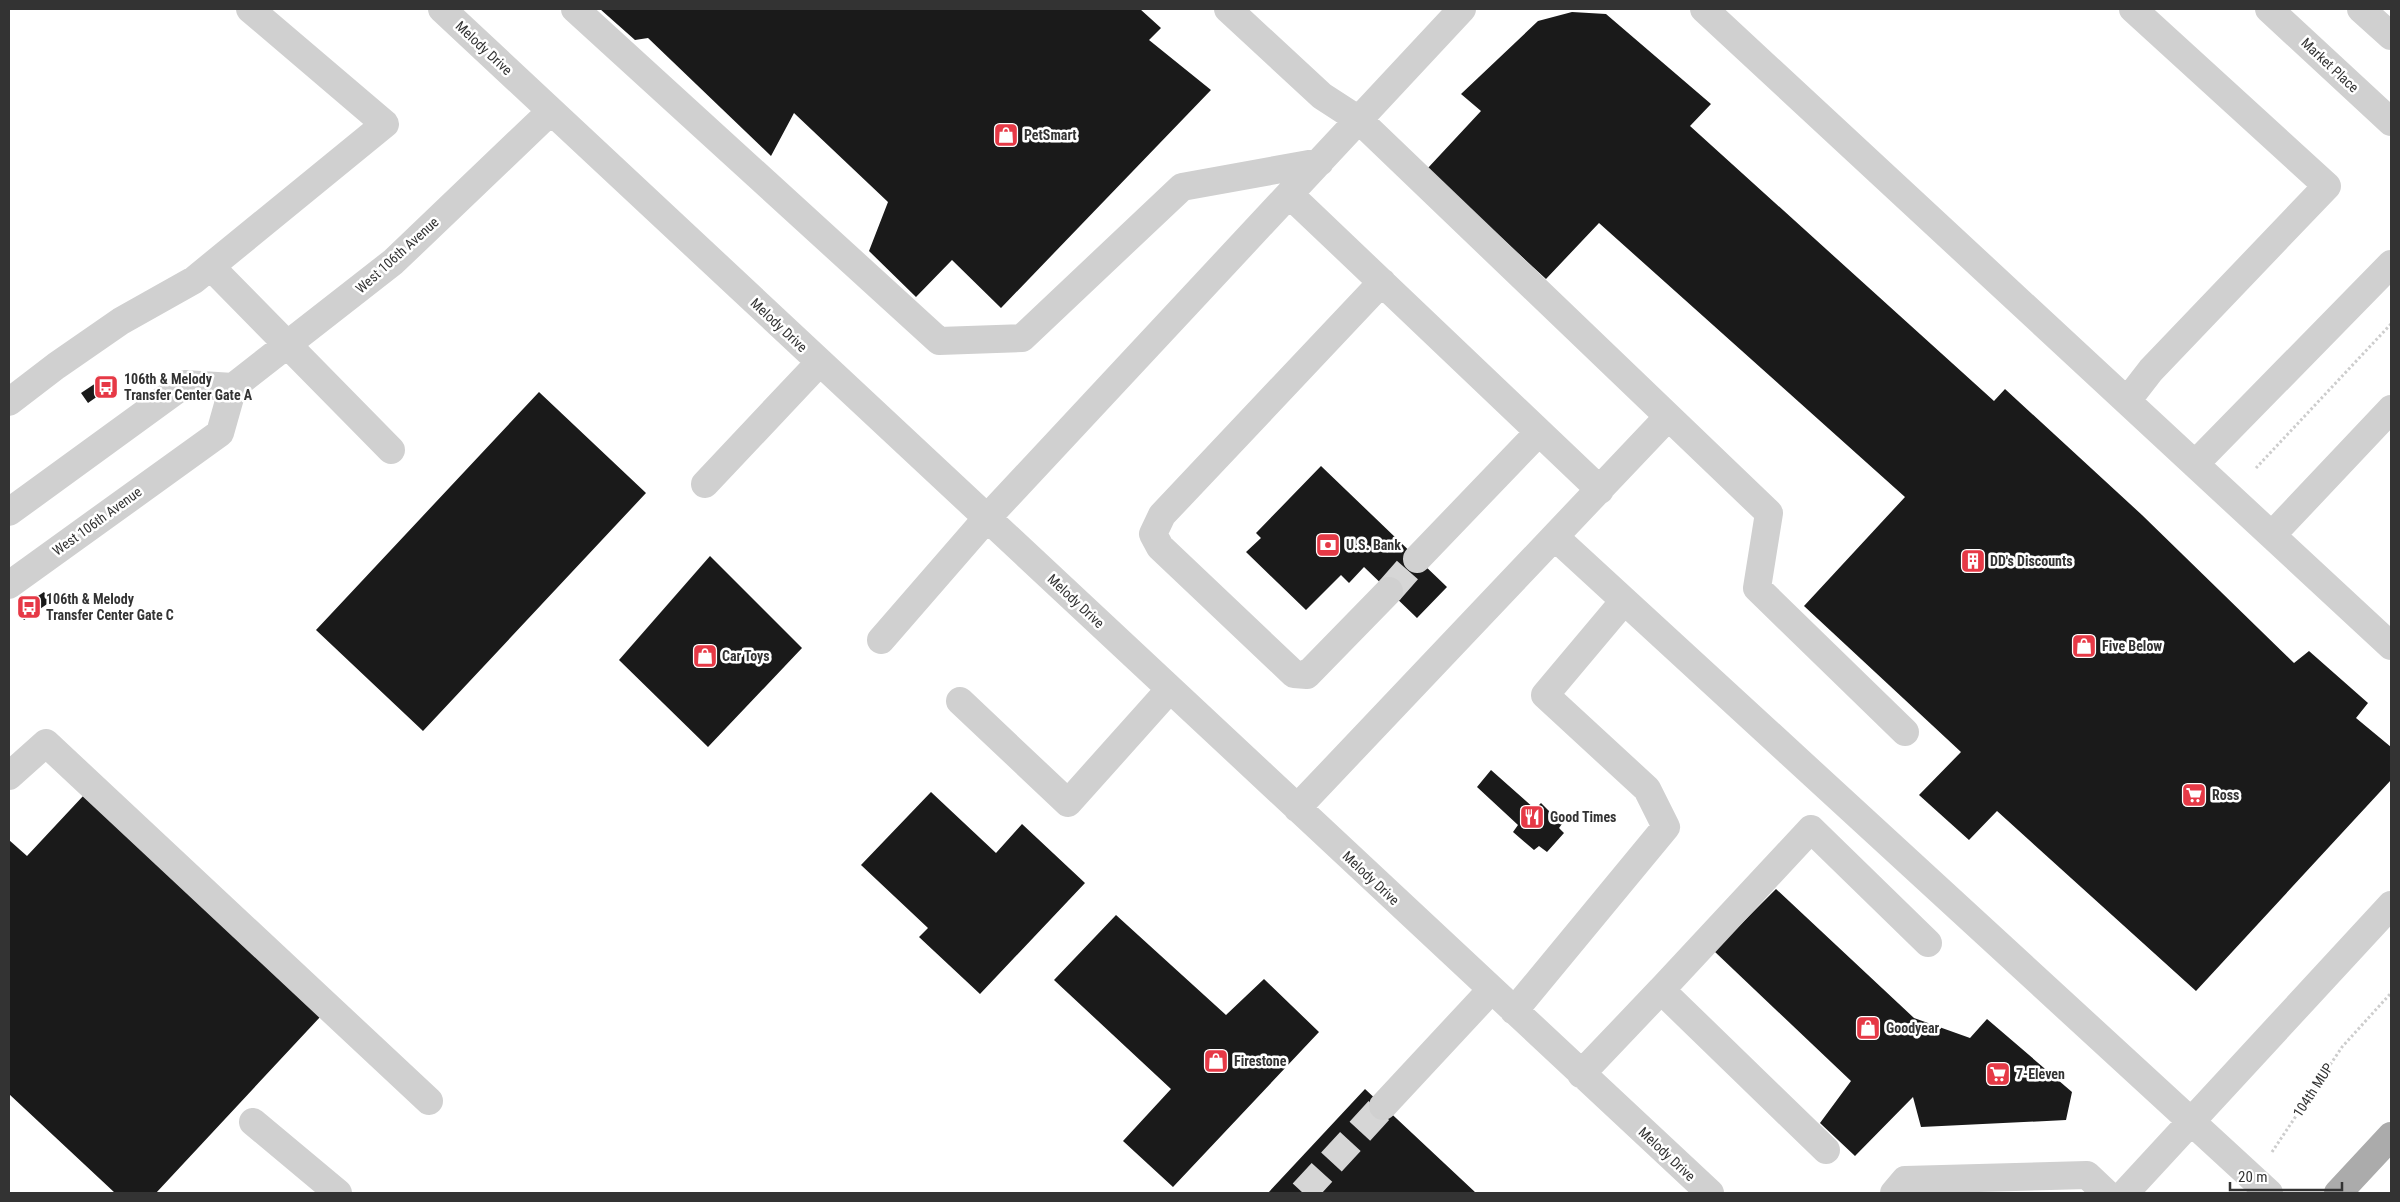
<svg xmlns="http://www.w3.org/2000/svg" width="2400" height="1202" viewBox="0 0 2400 1202" font-family="'Roboto Condensed',sans-serif">
	<rect width="100%" height="100%" fill="#fff"/>
	<path fill="#1a1a1a" d="M600,9H1140L1161,28L1149,40L1211,90L1001,308L952,260L916,297L869,251L888,202L794,113L771,156L648,38L635,40Z
		M1572,12L1606,14L1711,104L1690,126L1994,401L2005,389L2142,515L2294,663L2309,651L2368,703L2356,718L2391,747V780L2196,991L1997,811L1969,840L1919,795L1961,752L1804,606L1905,497L1599,223L1546,279L1427,169L1481,111L1461,94L1538,21Z
		M108,375L115,384L88,403L81,393Z
		M539,392L646,493L423,731L316,630Z
		M1321,466L1447,587L1417,618L1364,567L1349,583L1341,575L1306,610L1246,552L1261,538L1256,533Z
		M710,556L802,648L708,747L619,660Z
		M44,592L50,602L24,620L17,610Z
		M1491,770L1535,809L1541,803L1562,824L1559,828L1564,833L1547,852L1539,846L1534,850L1513,832L1518,825L1477,787Z
		M931,792L996,853L1022,824L1085,883L980,994L919,937L928,928L861,865Z
		M84,795L321,1016L156,1193H115L9,1094V840L27,856Z
		M1776,889L1914,1018L1970,1038L1987,1019L2072,1092L2066,1120L1921,1127L1913,1097L1855,1156L1820,1123L1851,1081L1714,951Z
		M1116,915L1226,1015L1264,979L1319,1032L1173,1187L1123,1141L1171,1089L1054,980Z
		M1365,1089L1476,1193H1268Z"/>
	<g fill="none" stroke-linecap="round" stroke-linejoin="round">
		<path stroke="#d6d6d6" stroke-width="28" stroke-dasharray="28 14" stroke-linecap="butt" d="M1389,591L1417,559
			M1303,1193L1383,1106"/>
		<path stroke="#cdcdcd" stroke-width="3" stroke-dasharray="2.5 2.5" stroke-linecap="butt" d="M2256,468L2391,324
			M2272,1152L2342,1047L2391,993"/>
		<path stroke="#d0d0d0" stroke-width="28" d="M442,9L1710,1193
			M575,9L939,341L1022,338L1182,187L1320,162
			M1228,9L1322,96L1359,120L1769,513L1757,588L1905,732
			M1704,9L2391,646
			M2269,9L2391,122
			M2361,9L2391,36
			M1290,195L1600,490
			M211,267L391,450
			M1382,282L1162,515L1153,534L1160,547L1294,674L1307,675L1389,591
			M2127,401L2151,370L2327,186L2133,9
			M9,402L56,366L121,321L194,280L385,124L250,9
			M2195,464L2391,264
			M705,484L820,362
			M9,512L185,384L233,387
			M2272,535L2391,409
			M1555,537L2269,1193
			M1417,559L1539,432
			M9,585L220,433L233,387L393,262L551,111
			M881,640L987,518L1462,9
			M960,701L1068,803L1170,689
			M9,776L46,743L429,1101
			M1297,808L1668,417
			M1661,990L1811,829L1928,943
			M1514,1011L1666,827L1647,789L1545,695L1624,601
			M1581,1074L1661,990L1826,1150
			M1383,1106L1491,990
			M253,1122L338,1193
			M1894,1193L1905,1180L2087,1175L2106,1193
			M2125,1193L2391,905"/>
		<path stroke="#ababab" stroke-width="28" d="M2338,1193L2391,1136"/>
	</g>
	<defs>
		<symbol id="shop-square" viewBox="-11 -11 22 22"><rect x="-9" y="-9" width="18" height="18" rx="4" fill="#e63946" stroke="#fff"/><path d="M-5-2.5h2.3a2.7 3.5 0 0 1 5.4 0H5L5.5 6h-11ZM-1.5-2.5h3a1.5 2.3 0 0 0-3 0Z" fill="#fff"/></symbol>
		<symbol id="bus-square" viewBox="-11 -11 22 22"><rect x="-9" y="-9" width="18" height="18" rx="4" fill="#e63946" stroke="#fff"/><path d="M-5-6H5V4H4V6H2V4H-2V6H-4V4H-5ZM-3.5-4V0h7V-4ZM-3.5 1.2v1.5H-2V1.2ZM2 1.2v1.5H3.5V1.2Z" fill="#fff"/></symbol>
		<symbol id="bank-square" viewBox="-11 -11 22 22"><rect x="-9" y="-9" width="18" height="18" rx="4" fill="#e63946" stroke="#fff"/><path d="M-6-4H6V4H-6ZM0-2.3a2.3 2.3 0 1 0 0 4.6a2.3 2.3 0 1 0 0-4.6Z" fill="#fff"/></symbol>
		<symbol id="building-square" viewBox="-11 -11 22 22"><rect x="-9" y="-9" width="18" height="18" rx="4" fill="#e63946" stroke="#fff"/><path d="M-4-6H4V6H1V3H-1V6H-4ZM-2.5-4.3h1.7v1.8h-1.7ZM.8-4.3h1.7v1.8H.8ZM-2.5-1h1.7V.8h-1.7ZM.8-1h1.7V.8H.8Z" fill="#fff"/></symbol>
		<symbol id="supermarket-square" viewBox="-11 -11 22 22"><rect x="-9" y="-9" width="18" height="18" rx="4" fill="#e63946" stroke="#fff"/><path d="M-6-5.5h2.5l.6 2H6L4.5 2H-2.5L-4.4-4H-6ZM-1.5 3.2a1.3 1.3 0 1 0 .1 0ZM3 3.2a1.3 1.3 0 1 0 .1 0Z" fill="#fff"/></symbol>
		<symbol id="restaurant-square" viewBox="-11 -11 22 22"><rect x="-9" y="-9" width="18" height="18" rx="4" fill="#e63946" stroke="#fff"/><path d="M-5-6h1v4h1v-4h1v4h1v-4h1v5L-1.5 .5V6h-2V.5L-5-1ZM5-6V6H3V1.5H1.5Q1.5-4 5-6Z" fill="#fff"/></symbol>
	</defs>
	<g fill-rule="evenodd">
		<use href="#shop-square" x="992" y="121" width="28" height="28"/>
		<use href="#bus-square" x="92" y="373" width="28" height="28"/>
		<use href="#bank-square" x="1314" y="531" width="28" height="28"/>
		<use href="#building-square" x="1959" y="547" width="28" height="28"/>
		<use href="#bus-square" x="15" y="593" width="28" height="28"/>
		<use href="#shop-square" x="2070" y="632" width="28" height="28"/>
		<use href="#shop-square" x="691" y="642" width="28" height="28"/>
		<use href="#supermarket-square" x="2180" y="781" width="28" height="28"/>
		<use href="#restaurant-square" x="1518" y="803" width="28" height="28"/>
		<use href="#shop-square" x="1854" y="1014" width="28" height="28"/>
		<use href="#shop-square" x="1202" y="1047" width="28" height="28"/>
		<use href="#supermarket-square" x="1984" y="1060" width="28" height="28"/>
	</g>
	<g text-anchor="middle" dominant-baseline="central" stroke-width="5" stroke-linejoin="round" paint-order="stroke">
		<g font-size="14" fill="#333" stroke="#fff">
			<text transform="translate(484 48) rotate(43)">Melody Drive</text>
			<text transform="translate(2330 65) rotate(43)">Market Place</text>
			<text transform="translate(397 255) rotate(-42)">West 106th Avenue</text>
			<text transform="translate(779 325) rotate(43)">Melody Drive</text>
			<text transform="translate(97 521) rotate(-36)">West 106th Avenue</text>
			<text transform="translate(1076 601) rotate(43)">Melody Drive</text>
			<text transform="translate(1371 878) rotate(43)">Melody Drive</text>
			<text transform="translate(2313 1090) rotate(-57)">104th MUP</text>
			<text transform="translate(1667 1154) rotate(43)">Melody Drive</text>
		</g>
		<g font-size="14" font-weight="bold" fill="#333" stroke="#fff" text-anchor="start">
			<text x="1024" y="135">PetSmart</text>
			<text x="124" y="379">106th &amp; Melody<tspan x="124" dy="16">Transfer Center Gate A</tspan></text>
			<text x="1346" y="545">U.S. Bank</text>
			<text x="1990" y="561">DD's Discounts</text>
			<text x="46" y="599">106th &amp; Melody<tspan x="46" dy="16">Transfer Center Gate C</tspan></text>
			<text x="2102" y="646">Five Below</text>
			<text x="722" y="656">Car Toys</text>
			<text x="2212" y="795">Ross</text>
			<text x="1550" y="817">Good Times</text>
			<text x="1886" y="1028">Goodyear</text>
			<text x="1234" y="1061">Firestone</text>
			<text x="2016" y="1074">7-Eleven</text>
		</g>
	</g>
	<rect width="2400" height="1202" fill="none" stroke="#333333" stroke-width="20"/>
	<path d="M2230 1182v8h112v-8" fill="none" stroke="#333333" stroke-width="2.5"/>
	<text x="2238" y="1182" font-size="15" fill="#333333" stroke="#ffffff" stroke-width="4" paint-order="stroke">20 m</text>
</svg>
